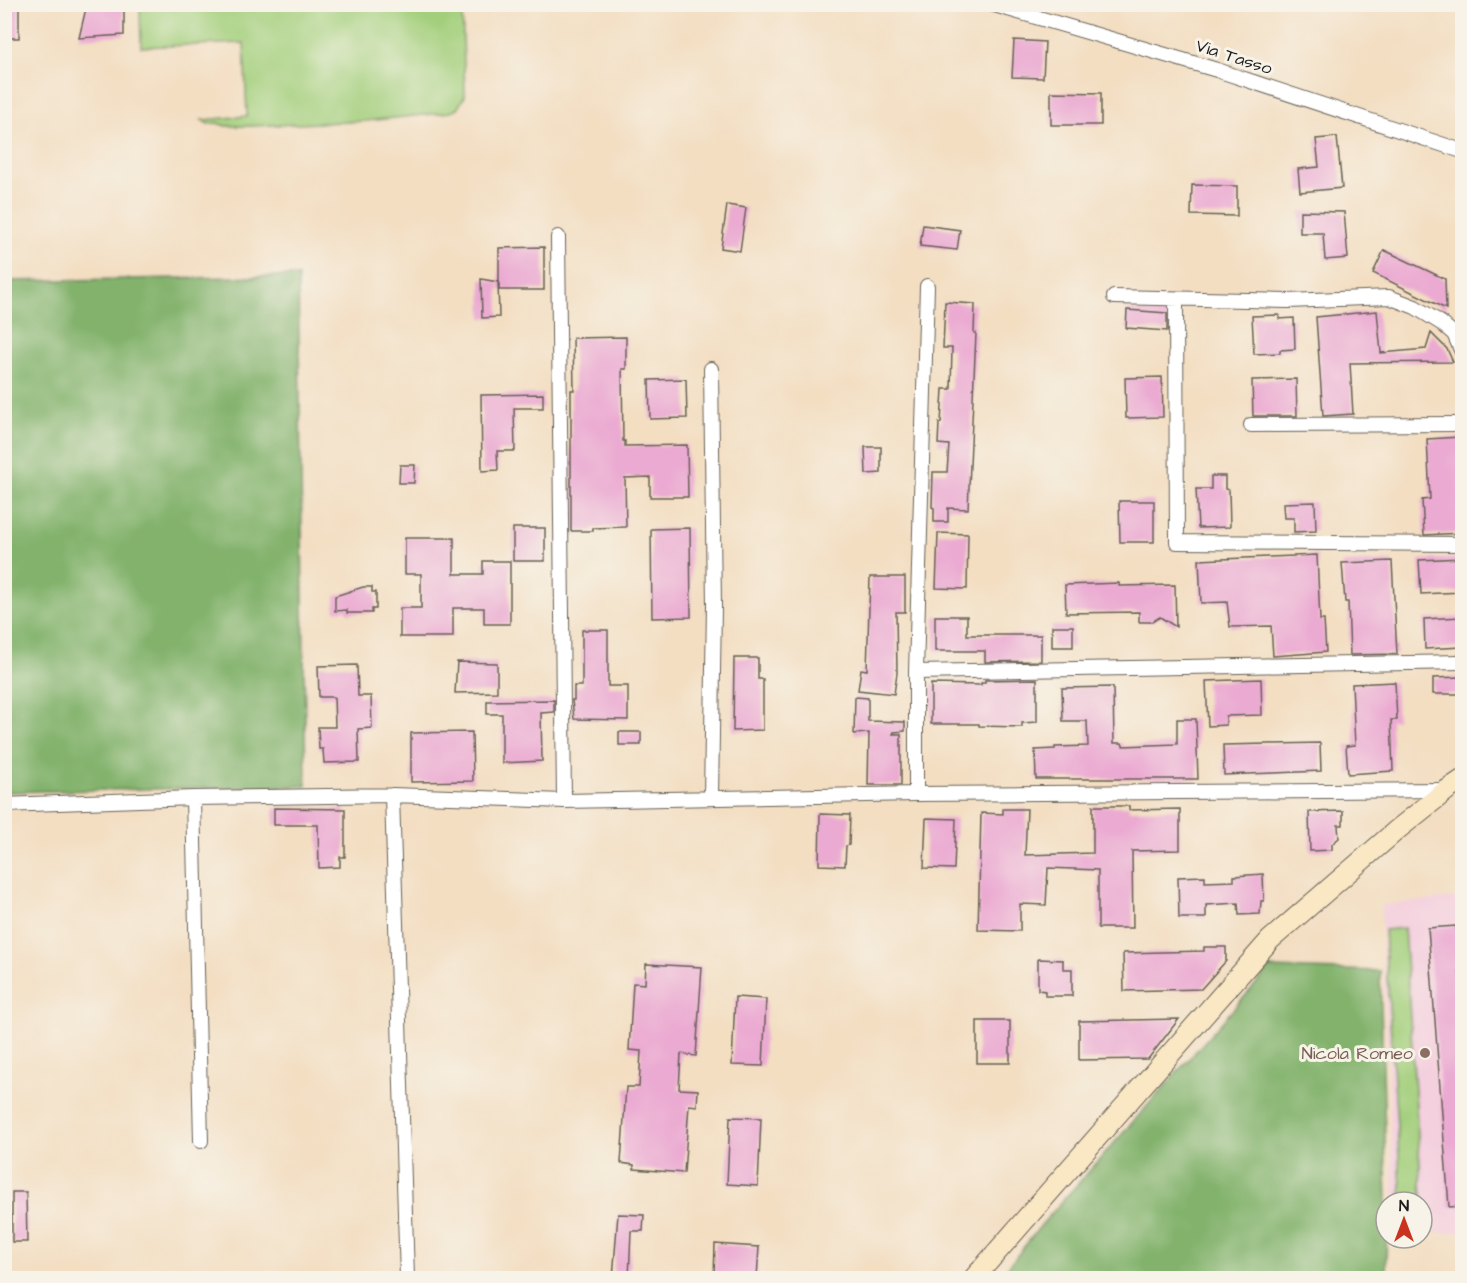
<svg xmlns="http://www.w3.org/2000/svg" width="1467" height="1283" viewBox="0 0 1467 1283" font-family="'Architects Daughter',sans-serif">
	<rect width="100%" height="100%" fill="#f7f3e8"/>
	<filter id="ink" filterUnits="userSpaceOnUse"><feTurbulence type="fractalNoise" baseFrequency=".0167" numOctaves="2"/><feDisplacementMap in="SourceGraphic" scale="12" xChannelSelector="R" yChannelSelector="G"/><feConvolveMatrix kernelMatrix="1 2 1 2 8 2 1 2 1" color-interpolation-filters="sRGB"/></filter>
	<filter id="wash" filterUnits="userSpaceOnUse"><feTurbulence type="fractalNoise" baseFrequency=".008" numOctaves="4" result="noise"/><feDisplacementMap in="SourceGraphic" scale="24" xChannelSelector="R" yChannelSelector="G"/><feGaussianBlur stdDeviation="1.35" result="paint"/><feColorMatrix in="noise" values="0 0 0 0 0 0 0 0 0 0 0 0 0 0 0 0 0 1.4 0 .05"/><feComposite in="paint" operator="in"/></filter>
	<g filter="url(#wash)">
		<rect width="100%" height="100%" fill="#f3dec2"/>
		<path fill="#f4cfde" d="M1462,897V1232L1422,1233V1202H1394L1381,905Z"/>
		<path fill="#a3cf7c" stroke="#60764c" stroke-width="1.5" d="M140,5H462L465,96L457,109L451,112L366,121L251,126H226L217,123L208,124L202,120L247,116L244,43L141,47Z
			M1404,928L1424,1225H1422V1202H1402L1384,930Z"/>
		<path fill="#82b26c" stroke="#4f6744" stroke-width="1.5" d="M298,276L306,786L5,792V281Z
			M1270,968L1380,971L1387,1202L1386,1278H1103L1004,1272L1042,1224Z"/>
		<g id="blocks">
			<path fill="#ebaad2" d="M87,4H124V35L79,38Z
				M4,7H19V38H4Z
				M1014,40L1045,42L1043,78L1012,77Z
				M1051,92L1101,93V125H1051Z
				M1337,137L1342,188L1300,192L1298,169L1319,167L1316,139Z
				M1192,185L1237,186V216L1191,215Z
				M727,205L746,208L740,251L721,248Z
				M1300,211L1344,212L1348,258L1325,260L1323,233H1300Z
				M923,225L960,230L957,250L920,246Z
				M544,247V290H499V248Z
				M1384,250L1445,279L1446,309L1373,273Z
				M481,279L498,282L499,317L482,318Z
				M945,302L975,304L974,333H976L968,509L948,508V522H934V508L932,507L933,472H947L949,445L938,444L939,423H941L943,389H951L952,348H943Z
				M1127,310L1167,313V331L1126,328Z
				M1377,311L1381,353L1426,349L1431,333L1447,349L1453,362L1350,363L1353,414L1323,416L1316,317Z
				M1279,315V319L1294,318L1295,349L1280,350V353L1254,354L1252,316Z
				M626,337V369H622L623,441H625V446L687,445L688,497H650V477L625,478L626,527L593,528V531H571V390H574L573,338Z
				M1162,377L1163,417L1126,418L1125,378Z
				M686,379L687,418L650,419L649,380Z
				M1296,379L1297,416H1253L1252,380Z
				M543,394V408H514L515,451H497L498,470L482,471L481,395Z
				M1460,437L1462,533L1424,535L1422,500L1430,499L1427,439Z
				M865,447H881V473L866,474Z
				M400,465H415L414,483H399Z
				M1211,476H1225V489L1229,490L1230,527L1198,528L1196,489H1211Z
				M1119,501H1154V542H1120Z
				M1315,502L1316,531L1294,532V518H1284L1283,503Z
				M513,528H545V561H513Z
				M690,528L691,617L652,618L651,529Z
				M938,533L968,534L967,589L936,588Z
				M405,538H454V574H483V561H510V624H484V608H453V637H400V608H421V574H405Z
				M1317,555L1320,620H1324L1326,652L1273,656L1271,626L1230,627L1227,602L1201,603L1199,560Z
				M1462,558V592L1421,594L1419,560Z
				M1392,561L1397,654L1350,655L1348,602H1345L1342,563Z
				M870,577H905V612H896L897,673L894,694L858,690L861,669L867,670Z
				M1119,583V586L1175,585L1176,627L1160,617L1152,622H1139V612L1066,613L1065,585Z
				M363,587H372V592H376V609H372V613H347V610L335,611V596Z
				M935,616H967V635H1041V661L985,662V651H935Z
				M1462,617V647L1425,649L1424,619Z
				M1052,626H1073V647H1052Z
				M582,630H608V686H628V720L574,719L572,700H574V686H582Z
				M734,658H758V679H763V730L733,731Z
				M457,662L497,663V692L455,693Z
				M357,665L358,696H371L372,728L358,729L359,762L324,763L323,749H319L318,727H335L334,697H319L318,666Z
				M1462,677V694H1433V678Z
				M1037,679V722L1022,723V727L979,726V724H931V684L981,685V683H985V680Z
				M1261,679L1262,715L1226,716V725L1208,726L1206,681Z
				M1395,682L1397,720H1391L1393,771L1348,774L1346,746L1355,745L1352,684Z
				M1113,687L1114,743H1122L1123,746L1177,744V719H1196L1198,779H1036L1035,750L1055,749V747L1088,746L1087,721H1063L1062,688Z
				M855,697L868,698V721L905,722V731L894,732L893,734H901V785H868L869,733L854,734Z
				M554,700V712L541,713L542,761L502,763V714H487V701Z
				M472,732L473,781L411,782V733Z
				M619,732H641V745H619Z
				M1320,743L1321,771L1224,775L1223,745Z
				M1093,806H1129V810L1180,809V850L1132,851L1133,928H1098V870L1048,868L1046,905L1020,904V931L978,930L981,813L1003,814V809H1027L1025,855L1093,853Z
				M274,808L345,809V857H340V867L319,868L318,825H274Z
				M1343,811V825H1338L1339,838L1332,844V850L1310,851L1309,812Z
				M820,814L850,815L849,845L846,846L845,866L819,865Z
				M926,818L956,819L954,869L924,868Z
				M1263,874L1264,901H1261L1260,914L1239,915L1238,903L1206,905V918H1179L1178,877L1205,876V882L1234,881V876Z
				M1456,926L1462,1008V1206L1449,1207L1428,928Z
				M1204,947H1226V961L1201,989L1124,991L1123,953L1204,951Z
				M1038,959L1063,960V969H1072V996H1045V991L1038,990Z
				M646,964L702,967L696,1056L681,1054L679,1089L698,1090L697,1106L689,1105L684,1173L634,1169V1165L621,1163L626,1087H639L641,1051L629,1050L633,983L645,984Z
				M735,997L766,999L763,1066L732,1065Z
				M1179,1019L1148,1059L1079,1060V1021Z
				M977,1021H1010V1063H977Z
				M730,1117L761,1118L758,1186L727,1184Z
				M12,1192H26L27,1242H12Z
				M618,1214L644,1215L643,1231H631L629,1278H613Z
				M715,1244L759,1247L757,1278H714Z"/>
		</g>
	</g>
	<g filter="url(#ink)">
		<use href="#blocks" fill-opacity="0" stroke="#676056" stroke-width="1.5"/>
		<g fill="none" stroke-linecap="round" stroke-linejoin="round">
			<defs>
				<path id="street" d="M991,4L1217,70L1462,151
					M558,237L564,801
					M1114,297L1288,301L1389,297L1415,307L1441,323L1454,334L1462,352
					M1176,300L1177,542L1462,544
					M711,369L714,606L711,798
					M1251,425L1462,424
					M916,672L1462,662
					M916,794V672L927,286
					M392,795L407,1278
					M193,798L201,1141
					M4,805L193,798L392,795L564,801L916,794L1447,790"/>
				<path id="secondary" d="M974,1278L1270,940L1398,829L1447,790L1462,780"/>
			</defs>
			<use href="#street" stroke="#676056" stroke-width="16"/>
			<use href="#secondary" stroke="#676056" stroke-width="22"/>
			<use href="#street" stroke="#fff" stroke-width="14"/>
			<use href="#secondary" stroke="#fae7c3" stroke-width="20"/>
		</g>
	</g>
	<circle fill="#8d6e63" stroke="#f7f3e8" stroke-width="2" cx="1425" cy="1053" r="6"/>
	<g text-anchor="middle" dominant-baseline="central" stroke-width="6" stroke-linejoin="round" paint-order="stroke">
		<g font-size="18" fill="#1c1c1c" stroke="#f7f3e8">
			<text transform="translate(1234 57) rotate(18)">Via Tasso</text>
		</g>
		<g font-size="18" fill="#785e54" stroke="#f7f3e8" text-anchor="end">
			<text x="1413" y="1053">Nicola Romeo</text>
		</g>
	</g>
	<rect width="1467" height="1283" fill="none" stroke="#f7f3e8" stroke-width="24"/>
	<g transform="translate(1404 1220)"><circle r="28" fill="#f7f3e8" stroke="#9f9d96" stroke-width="1.5"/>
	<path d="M0-4.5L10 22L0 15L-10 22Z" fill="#c8321e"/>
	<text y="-9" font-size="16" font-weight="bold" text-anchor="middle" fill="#1c1c1c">N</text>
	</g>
</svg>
